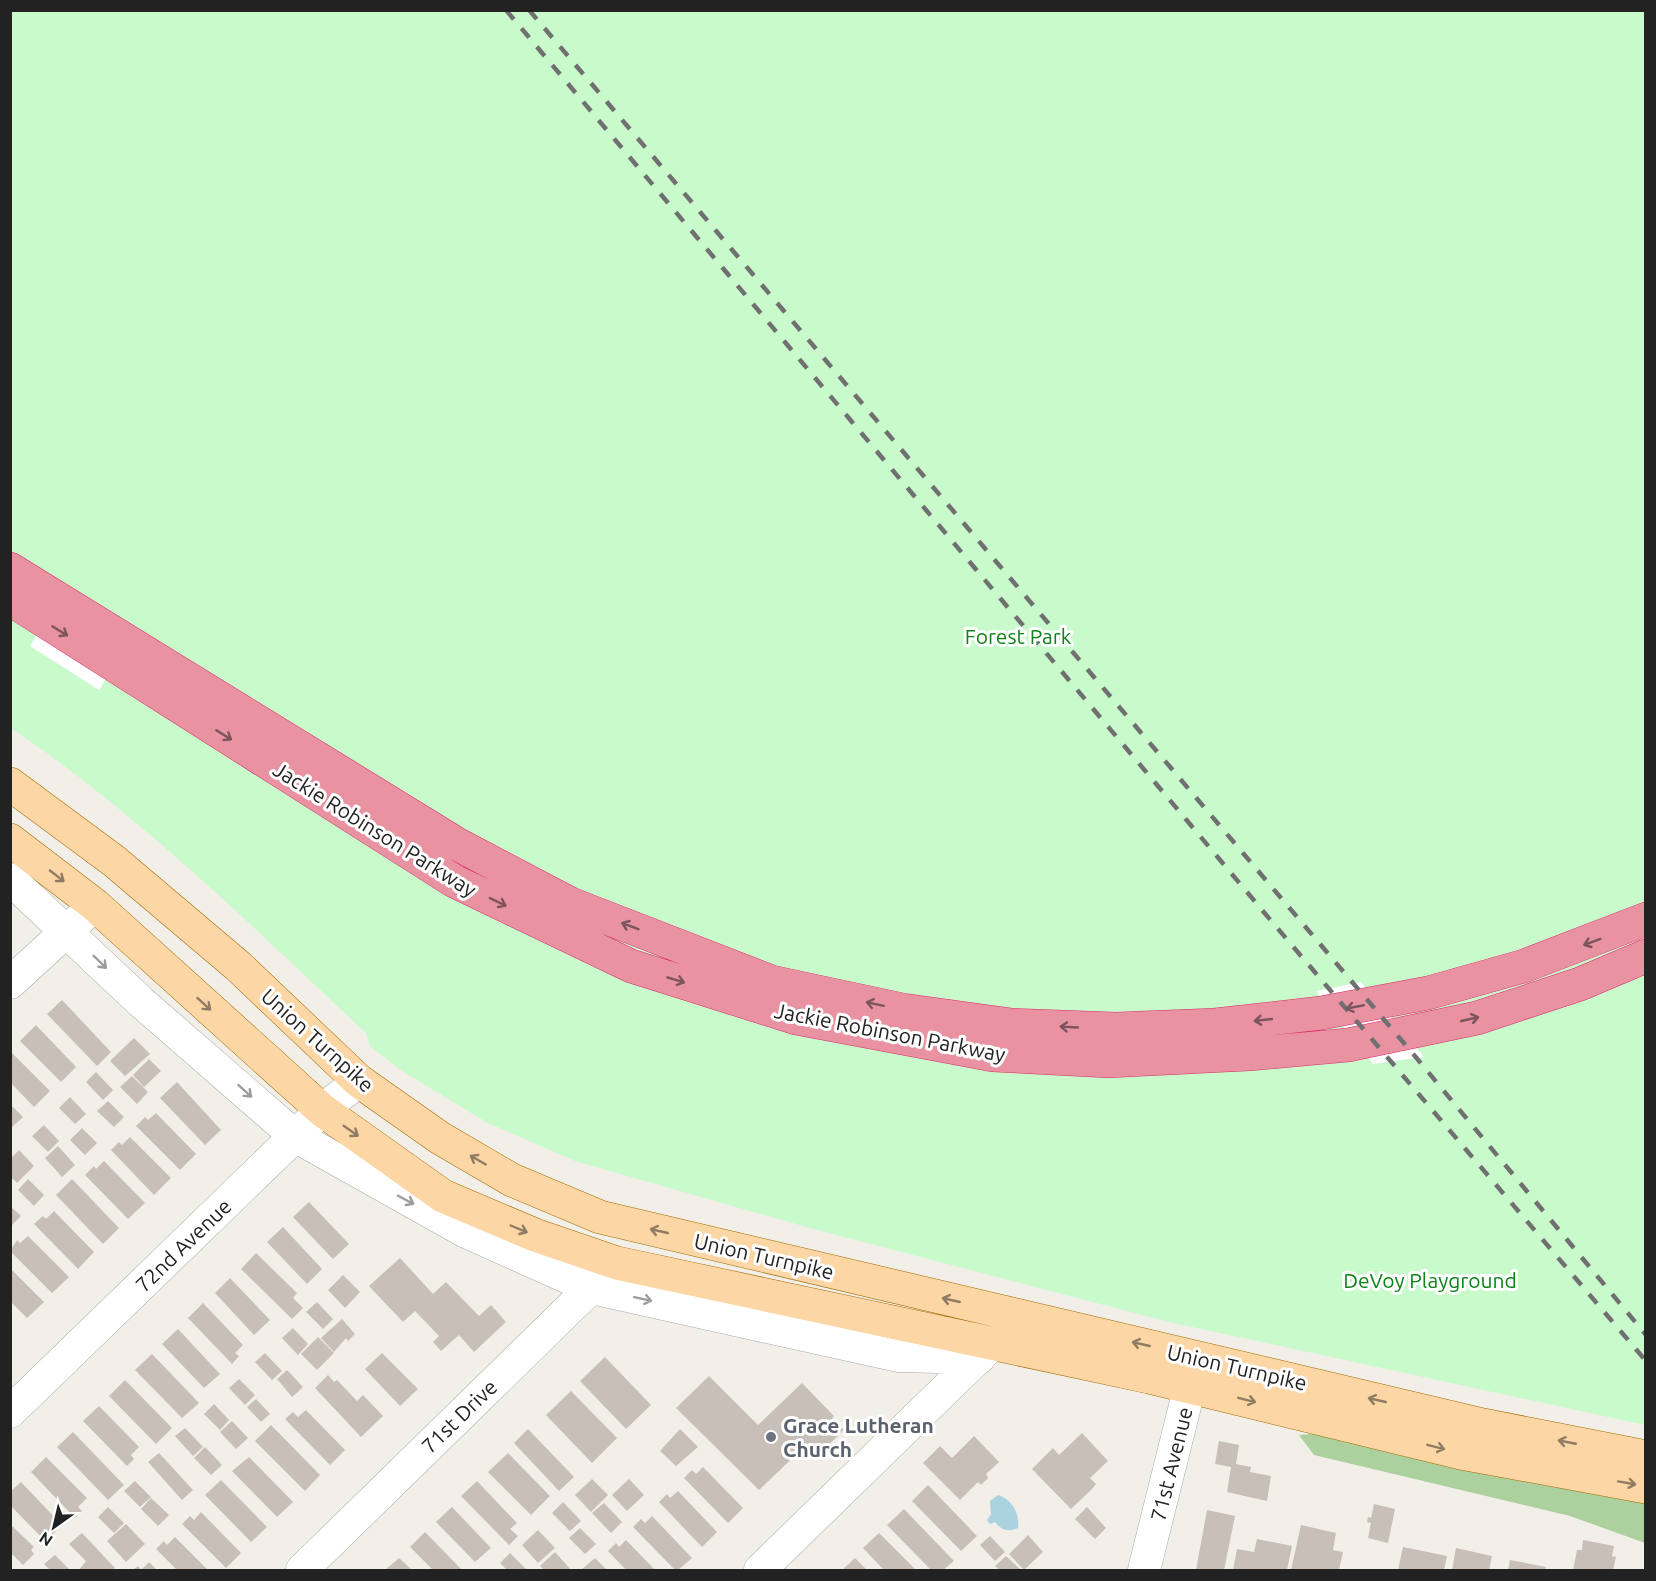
<svg xmlns="http://www.w3.org/2000/svg" width="1656" height="1581" viewBox="0 0 1656 1581" font-family="Ubuntu,sans-serif">
	<rect width="100%" height="100%" fill="#f2efe9"/>
	<path fill="#add19e" d="M1321,1433L1645,1500V1543L1570,1516L1314,1455L1299,1435Z"/>
	<path fill="#c8facc" d="M10,11H1645V1425L1169,1322L810,1228L575,1161L486,1122L399,1069L370,1046L366,1033C253,927 140,815 11,728Z"/>
	<path fill="#aad3df" d="M998,1495C1012,1499 1020,1514 1018,1528C1008,1532 1002,1531 995,1522L990,1524L987,1520L991,1514L990,1501Z"/>
	<path fill="#fff" d="M66,589L136,633L99,690L30,646Z
		M1361,982L1424,1057L1373,1064L1316,991Z"/>
	<path fill="#c7bfb8" d="M62,1000L111,1052L97,1066L47,1014Z
		M36,1025L76,1067L61,1082L20,1041Z
		M134,1038L150,1054L125,1076L110,1061Z
		M10,1051L50,1091L34,1107L10,1082Z
		M149,1059L161,1071L144,1087L133,1075Z
		M96,1072L113,1090L103,1100L86,1082Z
		M132,1076L148,1092L137,1104L120,1087Z
		M177,1082L221,1130L205,1145L160,1098Z
		M70,1097L86,1114L75,1124L59,1108Z
		M108,1101L124,1117L114,1127L97,1111Z
		M10,1104L23,1117L10,1129Z
		M156,1113L196,1154L180,1170L136,1126L145,1117L148,1120Z
		M44,1125L59,1141L48,1152L32,1136Z
		M82,1128L97,1143L85,1155L70,1140Z
		M130,1137L171,1178L154,1195L111,1150L119,1142L122,1145Z
		M58,1146L75,1165L62,1177L45,1158Z
		M19,1150L34,1166L17,1183L10,1176V1159Z
		M104,1161L145,1203L128,1219L85,1175L94,1166L96,1169Z
		M28,1179L44,1195L34,1206L18,1190Z
		M72,1179L119,1228L103,1244L56,1195Z
		M309,1202L349,1244L333,1259L293,1217Z
		M10,1206L21,1216L10,1227Z
		M54,1211L94,1252L78,1269L34,1224L43,1216L46,1219Z
		M283,1227L322,1269L307,1284L267,1242Z
		M28,1236L69,1277L52,1293L10,1251L17,1240L20,1243Z
		M256,1253L297,1293L293,1298L303,1308L292,1319L241,1269Z
		M400,1258L433,1294L446,1282L479,1316L491,1305L506,1322L474,1352L459,1335L441,1351L433,1342L439,1336L415,1311L403,1322L369,1286Z
		M10,1268L44,1302L27,1318L10,1301Z
		M343,1275L360,1292L345,1308L328,1290Z
		M230,1278L270,1320L254,1335L215,1293Z
		M317,1302L333,1319L323,1329L306,1312Z
		M203,1303L243,1345L235,1353L239,1356L232,1364L188,1318Z
		M342,1319L355,1334L348,1341L346,1338L334,1352L321,1338Z
		M293,1328L308,1344L298,1355L282,1338Z
		M178,1329L220,1374L204,1388L162,1344Z
		M318,1337L334,1353L317,1370L301,1354Z
		M265,1353L282,1371L272,1380L255,1362Z
		M382,1353L418,1389L400,1406L365,1369Z
		M152,1354L199,1403L182,1418L135,1370Z
		M605,1357L651,1405L626,1429L580,1381Z
		M287,1370L303,1387L292,1397L277,1379Z
		M328,1375L334,1382L337,1380L357,1401L363,1395L383,1416L361,1437L315,1388Z
		M709,1376L758,1425L802,1383L834,1416L832,1418L844,1430L818,1455L807,1444L759,1490L676,1408Z
		M239,1379L255,1395L245,1405L229,1388Z
		M125,1380L172,1428L156,1444L109,1396Z
		M571,1391L617,1438L592,1463L546,1415Z
		M256,1399L270,1414L261,1422L247,1407Z
		M214,1404L229,1420L220,1430L204,1414Z
		M99,1406L139,1447L131,1455L134,1459L127,1466L83,1421Z
		M306,1410L345,1450L330,1465L285,1419L293,1412L298,1417Z
		M232,1421L248,1438L236,1449L220,1432Z
		M271,1425L320,1475L305,1491L255,1441Z
		M185,1428L203,1447L193,1456L175,1436Z
		M528,1429L574,1477L559,1491L514,1443Z
		M680,1429L698,1447L676,1466L660,1451Z
		M73,1432L124,1485L108,1500L57,1447Z
		M1082,1433L1108,1461L1090,1478L1096,1484L1092,1489L1071,1509L1032,1469L1053,1448L1059,1455Z
		M974,1436L999,1462L986,1474L988,1478L981,1485L978,1482L960,1500L923,1463L940,1446L952,1458Z
		M1219,1441L1239,1445L1236,1464L1251,1467L1250,1472L1271,1476L1267,1501L1227,1492L1231,1467L1215,1464Z
		M205,1447L222,1465L211,1475L194,1458Z
		M159,1453L193,1490L182,1500L148,1462Z
		M508,1453L550,1496L531,1515L488,1472Z
		M46,1457L87,1498L78,1507L82,1511L75,1518L31,1472Z
		M249,1457L293,1502L277,1517L232,1471Z
		M703,1467L743,1508L728,1523L684,1478L692,1470L696,1474Z
		M592,1479L608,1495L591,1512L575,1495Z
		M629,1479L644,1495L627,1511L612,1495Z
		M221,1480L267,1527L251,1542L205,1495Z
		M135,1481L151,1497L140,1507L124,1491Z
		M477,1481L517,1523L510,1529L518,1536L509,1545L461,1496Z
		M21,1482L61,1524L47,1543L10,1505V1492Z
		M928,1485L977,1536L961,1551L912,1501Z
		M678,1491L717,1532L702,1547L659,1502L667,1494L670,1498Z
		M151,1498L169,1515L158,1526L141,1509Z
		M563,1502L581,1521L570,1531L552,1513Z
		M604,1503L622,1522L611,1533L592,1513Z
		M1374,1504L1395,1509L1388,1543L1368,1538L1371,1523L1367,1522L1368,1517L1371,1518Z
		M108,1507L124,1523L114,1533L98,1517Z
		M452,1507L491,1548L475,1562L436,1522Z
		M1087,1507L1106,1528L1095,1539L1075,1519Z
		M904,1509L954,1561L943,1570H931L887,1525Z
		M1207,1510L1235,1516L1224,1570H1196Z
		M201,1512L241,1553L226,1568L182,1524L190,1516L194,1520Z
		M652,1516L692,1558L678,1570H675L633,1527L641,1519L645,1523Z
		M10,1524L34,1547L31,1550L34,1554L23,1565L10,1552Z
		M126,1524L145,1544L126,1562L107,1541Z
		M1301,1525L1336,1533L1333,1550L1343,1552L1339,1570H1291Z
		M580,1528L596,1544L585,1554L569,1538Z
		M538,1530L555,1548L538,1563L522,1545Z
		M425,1532L462,1570H433L410,1547Z
		M82,1533L115,1568L113,1570H79L86,1561L69,1544Z
		M879,1533L916,1570H884L863,1548Z
		M1028,1535L1043,1552L1024,1570L1009,1554Z
		M990,1536L1005,1552L995,1561L980,1545Z
		M175,1537L208,1570H177L156,1549L164,1541L167,1545Z
		M1257,1539L1292,1546L1287,1570H1233L1237,1549L1254,1552Z
		M626,1540L655,1570H626L608,1551L616,1543L619,1547Z
		M1583,1540L1614,1546L1612,1556L1616,1557L1613,1570H1573L1577,1550H1582Z
		M1403,1547L1447,1556L1444,1570H1398Z
		M1456,1548L1492,1556L1489,1570H1452Z
		M555,1552L571,1570H544L540,1566Z
		M510,1553L527,1570H507L500,1563Z
		M55,1555L70,1570H50L44,1564Z
		M1006,1556L1021,1570H999L995,1566Z
		M399,1558L412,1570H385Z
		M595,1558L607,1570H581Z
		M855,1558L867,1570H842Z
		M1510,1560L1546,1567L1545,1570H1508Z
		M149,1562L157,1570H133L138,1566L141,1570Z"/>
	<g fill="none" stroke-linecap="round" stroke-linejoin="round">
		<defs>
			<path id="minor" d="M10,879L141,1002L295,1136L466,1232L591,1288L898,1356L979,1358
				M10,983L83,916
				M10,1412L322,1110L359,1081
				M302,1570L603,1276
				M760,1570L987,1349
				M1144,1570L1196,1362"/>
			<path id="major" d="M10,784L114,861L238,966L359,1081L440,1138L512,1180L600,1217L1483,1425L1646,1457
				M10,840L95,905L322,1110L443,1196L535,1235L617,1263L1149,1377L1461,1453L1646,1487"/>
			<path id="highway" d="M10,569L457,844L571,904L772,982L903,1010L1012,1025L1116,1029L1215,1025L1321,1013L1428,993L1524,966L1646,919
				M10,599L454,881L631,966L796,1018L993,1055L1108,1061L1249,1054L1348,1045L1477,1018L1580,984L1646,956"/>
		</defs>
		<use href="#minor" stroke="#a9a9a9" stroke-width="33"/>
		<use href="#major" stroke="#a06b00" stroke-width="34"/>
		<use href="#highway" stroke="#dc2a67" stroke-width="34"/>
		<use href="#minor" stroke="#fff" stroke-width="32"/>
		<use href="#major" stroke="#fcd6a4" stroke-width="33"/>
		<use href="#highway" stroke="#e892a2" stroke-width="33"/>
		<path stroke="#707070" stroke-width="4.5" stroke-dasharray="12 12" stroke-linecap="butt" d="M506,10L1273,923L1646,1361
			M529,10L1414,1055L1646,1335"/>
	</g>
	<defs><path id="oneway-shaft" d="M-6 0H5M1.5-3L5.5 0L1.5 3" fill="none" stroke-width="1.6" stroke-linecap="round" stroke-linejoin="round" transform="scale(1.5)"/></defs>
	<g stroke="#7b545c">
		<use href="#oneway-shaft" transform="translate(60 631) rotate(32)"/>
		<use href="#oneway-shaft" transform="translate(224 735) rotate(32)"/>
		<use href="#oneway-shaft" transform="translate(498 902) rotate(26)"/>
		<use href="#oneway-shaft" transform="translate(630 926) rotate(-159)"/>
		<use href="#oneway-shaft" transform="translate(1592 942) rotate(160)"/>
		<use href="#oneway-shaft" transform="translate(676 980) rotate(17)"/>
		<use href="#oneway-shaft" transform="translate(875 1004) rotate(-168)"/>
		<use href="#oneway-shaft" transform="translate(1355 1007) rotate(169)"/>
		<use href="#oneway-shaft" transform="translate(1470 1019) rotate(-13)"/>
		<use href="#oneway-shaft" transform="translate(1263 1020) rotate(174)"/>
		<use href="#oneway-shaft" transform="translate(1069 1027) rotate(-177)"/>
	</g>
	<g stroke="#8f7c63">
		<use href="#oneway-shaft" transform="translate(57 876) rotate(38)"/>
		<use href="#oneway-shaft" transform="translate(204 1004) rotate(42)"/>
		<use href="#oneway-shaft" transform="translate(351 1131) rotate(35)"/>
		<use href="#oneway-shaft" transform="translate(478 1160) rotate(-150)"/>
		<use href="#oneway-shaft" transform="translate(519 1229) rotate(23)"/>
		<use href="#oneway-shaft" transform="translate(659 1231) rotate(-167)"/>
		<use href="#oneway-shaft" transform="translate(951 1300) rotate(-167)"/>
		<use href="#oneway-shaft" transform="translate(1141 1344) rotate(-167)"/>
		<use href="#oneway-shaft" transform="translate(1247 1400) rotate(14)"/>
		<use href="#oneway-shaft" transform="translate(1377 1400) rotate(-167)"/>
		<use href="#oneway-shaft" transform="translate(1567 1442) rotate(-169)"/>
		<use href="#oneway-shaft" transform="translate(1436 1447) rotate(14)"/>
		<use href="#oneway-shaft" transform="translate(1627 1483) rotate(10)"/>
	</g>
	<g stroke="#9c9c9c">
		<use href="#oneway-shaft" transform="translate(100 962) rotate(44)"/>
		<use href="#oneway-shaft" transform="translate(245 1091) rotate(42)"/>
		<use href="#oneway-shaft" transform="translate(406 1200) rotate(28)"/>
		<use href="#oneway-shaft" transform="translate(643 1299) rotate(12)"/>
	</g>
	<circle fill="#6b7280" stroke="#fff" stroke-width="2" cx="771" cy="1437" r="6"/>
	<g text-anchor="middle" dominant-baseline="central" stroke-width="6" stroke-linejoin="round" paint-order="stroke">
		<g font-size="21" fill="#0c8416" stroke="#fff">
			<text x="1018" y="636">Forest Park</text>
			<text x="1430" y="1280">DeVoy Playground</text>
		</g>
		<g font-size="21" fill="#222" stroke="#fff">
			<text transform="translate(375 829) rotate(32)">Jackie Robinson Parkway</text>
			<text transform="translate(890 1032) rotate(11)">Jackie Robinson Parkway</text>
			<text transform="translate(318 1040) rotate(42)">Union Turnpike</text>
			<text transform="translate(183 1245) rotate(-44)">72nd Avenue</text>
			<text transform="translate(764 1256) rotate(13)">Union Turnpike</text>
			<text transform="translate(1237 1367) rotate(13)">Union Turnpike</text>
			<text transform="translate(459 1416) rotate(-44)">71st Drive</text>
			<text transform="translate(1171 1464) rotate(-76)">71st Avenue</text>
		</g>
		<g font-size="21" font-weight="bold" fill="#5b616d" stroke="#fff" text-anchor="start">
			<text x="783" y="1425">Grace Lutheran<tspan x="783" dy="24">Church</tspan></text>
		</g>
	</g>
	<rect width="1656" height="1581" fill="none" stroke="#222222" stroke-width="24"/>
	<g transform="translate(54 1527) rotate(214)" stroke="#ffffff" stroke-width="4.5" paint-order="stroke">
	<path d="M0-4.5L10 22L0 15L-10 22Z" fill="#222222"/>
	<text y="-9" font-size="16" font-weight="bold" text-anchor="middle" fill="#222222">N</text>
	</g>
</svg>
